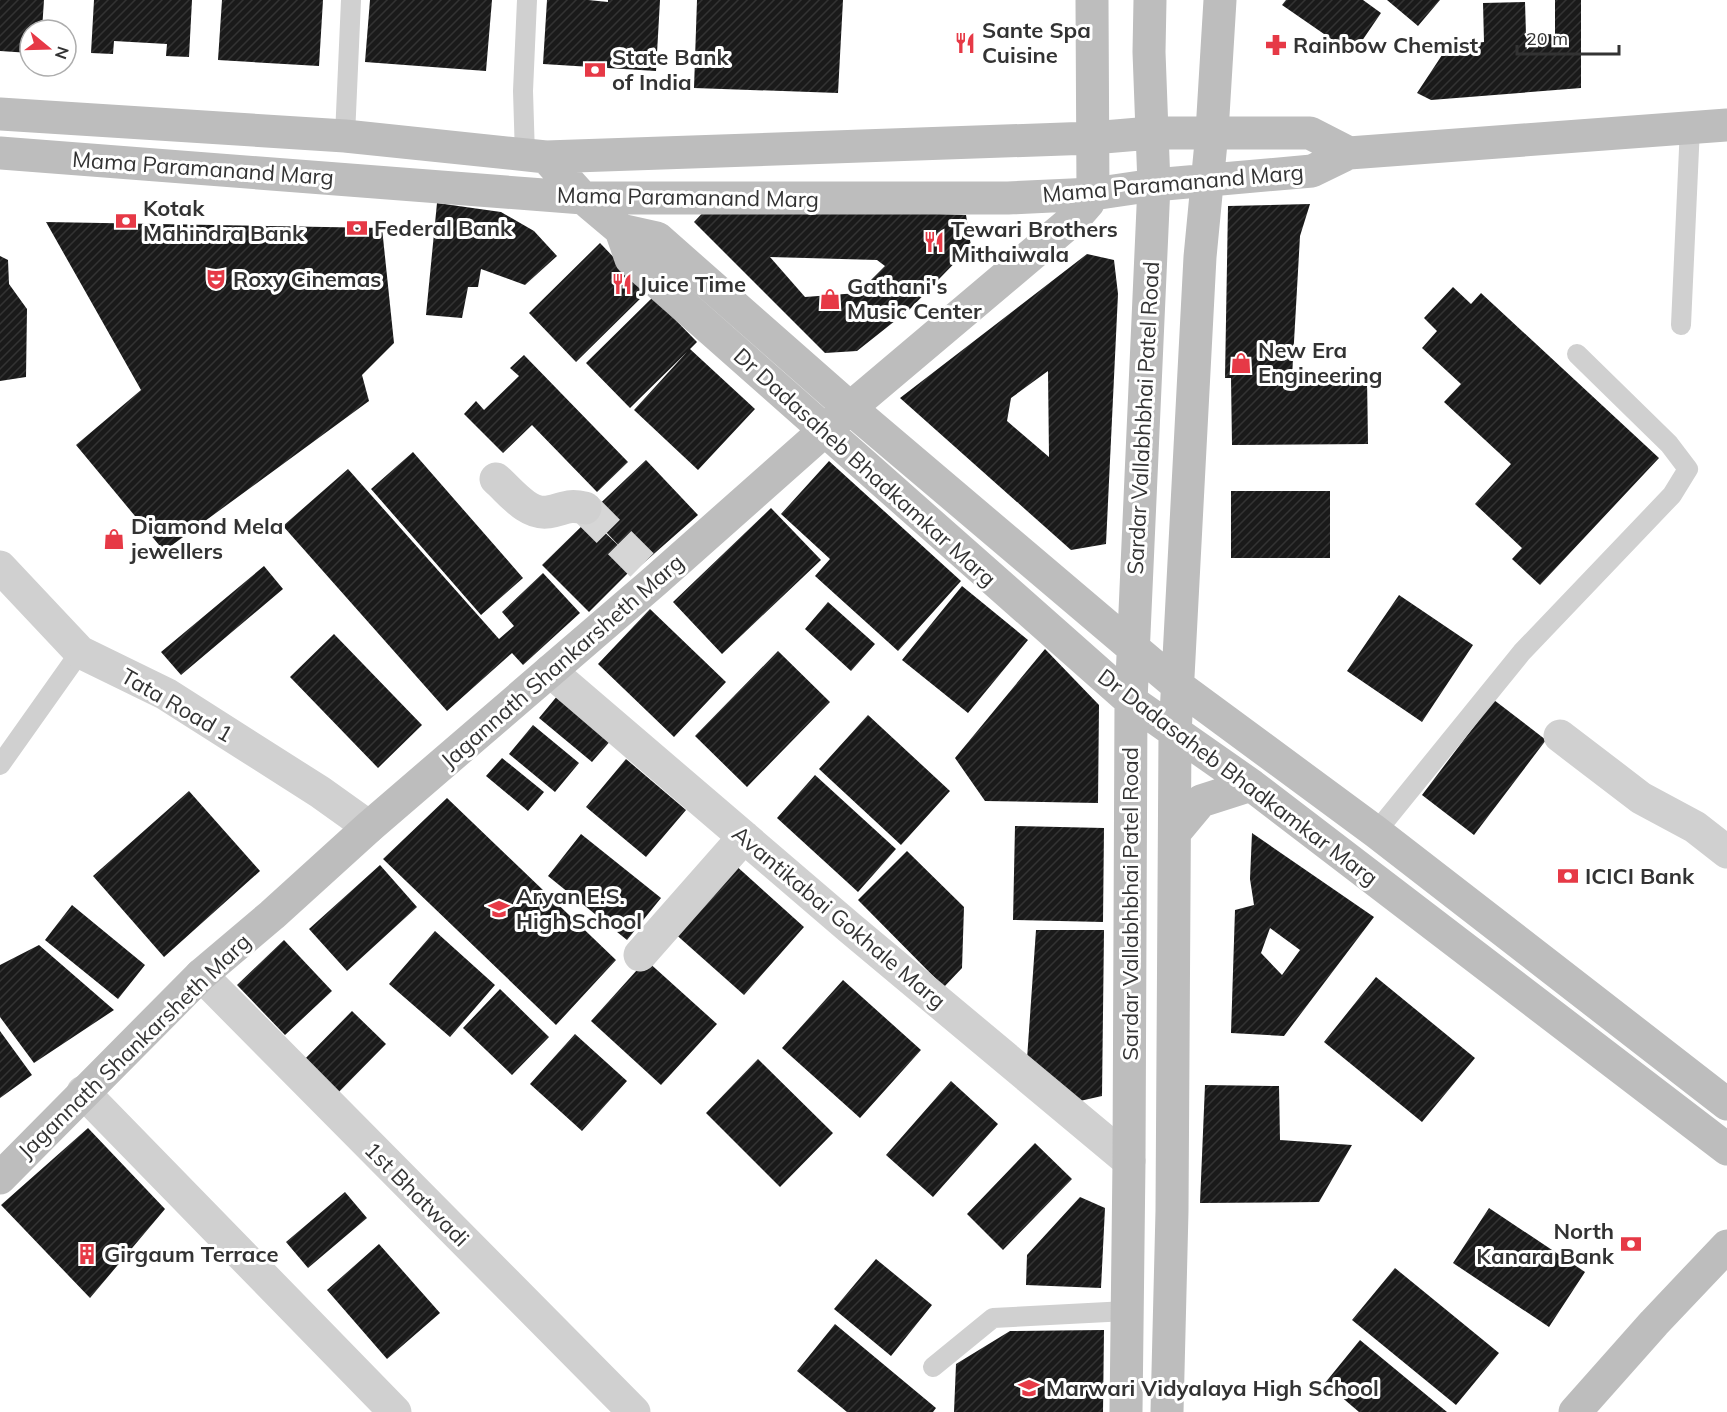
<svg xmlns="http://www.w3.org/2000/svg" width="1727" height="1412" viewBox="0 0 1727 1412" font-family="Mulish,sans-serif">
	<defs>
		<pattern id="building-hatch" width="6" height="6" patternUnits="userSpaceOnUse" patternTransform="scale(1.5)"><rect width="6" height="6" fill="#1a1a1a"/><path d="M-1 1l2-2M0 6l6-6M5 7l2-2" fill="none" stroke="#333"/></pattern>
	</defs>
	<rect width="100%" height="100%" fill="#fff"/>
	<path fill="url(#building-hatch)" fill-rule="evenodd" d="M0,0H44L42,30H30V53L0,51Z
		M94,0H192L189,57L166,56L167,44L114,41L113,54L91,53Z
		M222,0H323L319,66L218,60Z
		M370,0H492L486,71L365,62Z
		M547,0H588L608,2V0H660L656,71L543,64Z
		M697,0H843L838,93L694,88Z
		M1286,0H1363L1381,13L1353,54L1282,5Z
		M1387,0H1440L1418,26Z
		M1555,0H1581V88L1431,100L1417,93L1448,46L1484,42L1483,3L1525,2L1526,35L1555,34Z
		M437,203L501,212L534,231L557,256L525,285L481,269L478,287H468L462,318L426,315Z
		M1310,204L1300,236L1292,377H1367L1368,444L1232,445L1231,378H1225L1228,206Z
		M709,206L966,215L971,246L910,309L857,351L825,353L694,222ZM770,257L877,260L885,266L858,293L805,297Z
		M46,222L382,228L394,343L362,375L369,401L164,551L76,445L141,390Z
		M600,243L647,292L576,362L529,313Z
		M1087,254L1114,260L1118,294L1106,544L1071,550L900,398ZM1048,371L1049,457L1007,421L1011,398Z
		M0,256L8,260L9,284L27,309L26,377L0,381Z
		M1453,287L1471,304L1481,293L1659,458L1540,585L1512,559L1522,548L1475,504L1511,464L1444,402L1461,384L1422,348L1437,331L1424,318Z
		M653,297L697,342L690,349L755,409L698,470L634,410L687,352L630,408L586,363Z
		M524,355L628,462L597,492L532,425L503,453L464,414L476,401L484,410L519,376L510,368Z
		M413,452L523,578L481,615L371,489Z
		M646,460L698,515L639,567L637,564L589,612L542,565L590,518L624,551L589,514Z
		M829,461L961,581L898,651L815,576L830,559L781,514Z
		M348,469L499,639L514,626L502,612L543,573L580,613L523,665L512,653L447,711L283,526Z
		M1231,491H1330V558H1231Z
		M771,508L821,560L722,654L673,602Z
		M264,566L283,589L181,675L161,652Z
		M962,586L1028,640L968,713L902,660Z
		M1399,595L1473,645L1422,722L1347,671Z
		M828,602L875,644L851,671L805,629Z
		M650,609L726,682L674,737L598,664Z
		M334,634L422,725L378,768L290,677Z
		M1045,649L1099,705L1098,803L985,801L955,758Z
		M778,651L830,702L747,787L695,736Z
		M558,695L612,739L592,762L539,718Z
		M1494,700L1546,740L1474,835L1422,795Z
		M868,715L950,791L901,845L819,769Z
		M533,725L579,763L555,792L509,754Z
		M502,758L544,792L528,811L486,776Z
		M626,759L686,810L646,857L586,807Z
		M815,775L896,849L858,892L777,818Z
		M189,791L260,871L164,957L93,876Z
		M447,798L616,960L556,1025L383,859Z
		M1015,826L1104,828L1103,922L1013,920Z
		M1252,833L1374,917L1284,1036L1231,1033L1235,910L1254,905L1250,879ZM1270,928L1300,950L1282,975L1261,953Z
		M581,834L661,898L627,940L548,876Z
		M907,851L964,907L962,968L944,987L858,900Z
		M733,863L804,927L744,995L672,931Z
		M380,865L417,907L347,971L309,929Z
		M72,905L145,965L118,999L45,940Z
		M1036,930H1104L1102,1096L1071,1103L1027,1059Z
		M435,931L495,985L450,1037L389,984Z
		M284,940L332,991L285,1035L237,985Z
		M39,945L114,1010L34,1063L0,1017V965Z
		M646,960L717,1024L661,1085L591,1021Z
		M1376,977L1475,1058L1422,1122L1324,1042Z
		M843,980L921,1050L860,1118L782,1048Z
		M500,989L549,1037L512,1075L463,1028Z
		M352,1011L386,1044L332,1099L299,1065Z
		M0,1031L32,1075L0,1098Z
		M575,1034L627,1081L582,1131L530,1084Z
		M758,1059L833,1133L780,1187L706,1113Z
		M951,1081L998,1124L933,1197L886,1155Z
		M1205,1085L1279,1086L1280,1140L1352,1145L1319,1202L1200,1203Z
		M88,1128L165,1209L90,1298L1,1205Z
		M1035,1143L1072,1179L1003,1250L967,1214Z
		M345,1192L367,1218L308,1268L286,1242Z
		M1080,1197L1105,1208L1101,1288L1026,1285L1027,1255Z
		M1489,1208L1585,1272L1549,1327L1453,1263Z
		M379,1244L440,1313L387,1359L327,1290Z
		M876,1259L932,1305L891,1356L834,1309Z
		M1395,1268L1499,1353L1456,1405L1352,1320Z
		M835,1324L936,1408L933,1412H847L797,1371Z
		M1104,1330L1103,1412H954L956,1364L1010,1331Z
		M1360,1340L1447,1412H1359L1325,1383Z"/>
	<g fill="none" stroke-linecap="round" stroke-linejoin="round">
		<path stroke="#d6d6d6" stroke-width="33" stroke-dasharray="33 16" stroke-linecap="butt" d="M585,508L642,565"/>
		<path stroke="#d0d0d0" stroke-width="20" d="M345,136L351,0
			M525,156L523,91L527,0
			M1681,325L1690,127
			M0,765L80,652
			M1376,832L1522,652L1672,495L1688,469L1669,444L1577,354
			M933,1367L993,1318L1127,1311"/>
		<path stroke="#d0d0d0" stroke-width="33" d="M496,479C510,491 527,515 548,512C565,509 567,504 585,508
			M0,567L80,652L166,694L320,792L369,827
			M550,671L850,928L1129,1161
			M1560,736L1641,798L1695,827L1727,852
			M640,955L744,837
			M201,975L634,1412
			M83,1092L395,1412"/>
		<path stroke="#bdbdbd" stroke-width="33" d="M0,114L345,136L546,157L1092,138L1151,133H1310L1349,153
			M0,153L583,198H1008L1093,194L1154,185L1312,171L1349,153L1727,125
			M546,157L583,198L621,230L657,238L850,408L1178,686L1376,832L1727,1104
			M621,230L631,259L1131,701L1251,785L1727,1149
			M1176,831L1201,801L1251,785
			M0,1178L201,975L272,915L369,827L656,580L850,408L1075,218L1088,203L1093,194L1092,0
			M1126,1412L1129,1161L1131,701L1154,185L1149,52L1150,0
			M1167,1412L1172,1211L1175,734L1200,257L1212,132L1220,0
			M1575,1412L1654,1323L1727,1246"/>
	</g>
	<defs>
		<symbol id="restaurant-bare" viewBox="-9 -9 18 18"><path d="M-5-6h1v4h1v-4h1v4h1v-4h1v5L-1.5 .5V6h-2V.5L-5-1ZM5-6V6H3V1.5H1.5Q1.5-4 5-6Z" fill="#e63946" stroke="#fff" stroke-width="2.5" paint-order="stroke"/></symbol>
		<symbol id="pharmacy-bare" viewBox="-9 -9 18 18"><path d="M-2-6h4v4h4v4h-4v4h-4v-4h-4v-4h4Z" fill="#e63946" stroke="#fff" stroke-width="2.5" paint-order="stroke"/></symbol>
		<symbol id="bank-bare" viewBox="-9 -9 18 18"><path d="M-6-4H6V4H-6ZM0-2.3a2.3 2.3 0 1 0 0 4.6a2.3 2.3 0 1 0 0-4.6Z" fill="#e63946" stroke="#fff" stroke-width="2.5" paint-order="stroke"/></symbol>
		<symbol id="theatre-bare" viewBox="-9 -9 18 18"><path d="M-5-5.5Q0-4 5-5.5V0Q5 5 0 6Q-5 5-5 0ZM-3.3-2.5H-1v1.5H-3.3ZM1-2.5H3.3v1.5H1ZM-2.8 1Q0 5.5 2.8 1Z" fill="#e63946" stroke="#fff" stroke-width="2.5" paint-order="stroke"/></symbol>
		<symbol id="shop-bare" viewBox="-9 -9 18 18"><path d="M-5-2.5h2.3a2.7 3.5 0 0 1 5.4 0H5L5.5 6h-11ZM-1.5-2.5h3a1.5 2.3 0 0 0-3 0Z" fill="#e63946" stroke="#fff" stroke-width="2.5" paint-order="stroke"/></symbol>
		<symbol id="school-bare" viewBox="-9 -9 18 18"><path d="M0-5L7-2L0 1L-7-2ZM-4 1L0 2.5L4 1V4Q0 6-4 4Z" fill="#e63946" stroke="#fff" stroke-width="2.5" paint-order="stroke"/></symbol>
		<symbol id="building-bare" viewBox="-9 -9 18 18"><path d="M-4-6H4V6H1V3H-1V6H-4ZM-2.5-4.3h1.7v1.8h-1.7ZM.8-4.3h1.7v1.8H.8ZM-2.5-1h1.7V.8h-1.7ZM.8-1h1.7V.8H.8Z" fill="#e63946" stroke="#fff" stroke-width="2.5" paint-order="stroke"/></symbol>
	</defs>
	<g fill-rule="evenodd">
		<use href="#restaurant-bare" x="950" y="28" width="30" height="30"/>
		<use href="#pharmacy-bare" x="1261" y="30" width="30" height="30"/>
		<use href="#bank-bare" x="580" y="55" width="30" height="30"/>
		<use href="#bank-bare" x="111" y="206" width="30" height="30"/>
		<use href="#bank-bare" x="342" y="213" width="30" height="30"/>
		<use href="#restaurant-bare" x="919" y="227" width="30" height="30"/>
		<use href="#theatre-bare" x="201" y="264" width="30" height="30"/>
		<use href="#restaurant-bare" x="607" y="269" width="30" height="30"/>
		<use href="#shop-bare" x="815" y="284" width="30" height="30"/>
		<use href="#shop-bare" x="1226" y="348" width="30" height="30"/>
		<use href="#shop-bare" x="99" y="524" width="30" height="30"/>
		<use href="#bank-bare" x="1553" y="861" width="30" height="30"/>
		<use href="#school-bare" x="484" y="894" width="30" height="30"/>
		<use href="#bank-bare" x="1616" y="1229" width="30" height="30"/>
		<use href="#building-bare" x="72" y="1239" width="30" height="30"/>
		<use href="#school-bare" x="1014" y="1373" width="30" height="30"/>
	</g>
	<g text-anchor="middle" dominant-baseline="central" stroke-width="6" stroke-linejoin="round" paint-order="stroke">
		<g font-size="22" font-weight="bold" fill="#333" stroke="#fff" text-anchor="start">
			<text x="982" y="30">Sante Spa<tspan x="982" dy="25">Cuisine</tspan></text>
			<text x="1293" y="45">Rainbow Chemist</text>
			<text x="612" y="57">State Bank<tspan x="612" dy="25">of India</tspan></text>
			<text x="143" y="208">Kotak<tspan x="143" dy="25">Mahindra Bank</tspan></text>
			<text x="374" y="228">Federal Bank</text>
			<text x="951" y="229">Tewari Brothers<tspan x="951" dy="25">Mithaiwala</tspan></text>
			<text x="233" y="279">Roxy Cinemas</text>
			<text x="639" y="284">Juice Time</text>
			<text x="847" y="286">Gathani's<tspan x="847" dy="25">Music Center</tspan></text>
			<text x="1258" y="350">New Era<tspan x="1258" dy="25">Engineering</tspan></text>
			<text x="131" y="526">Diamond Mela<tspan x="131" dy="25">jewellers</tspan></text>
			<text x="1585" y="876">ICICI Bank</text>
			<text x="516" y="896">Aryan E.S.<tspan x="516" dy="25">High School</tspan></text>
			<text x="1614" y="1231" text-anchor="end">North<tspan x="1614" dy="25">Kanara Bank</tspan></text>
			<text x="104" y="1254">Girgaum Terrace</text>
			<text x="1046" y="1388">Marwari Vidyalaya High School</text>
		</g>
		<g font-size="22" fill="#333" stroke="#fff">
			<text transform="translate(203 168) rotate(4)">Mama Paramanand Marg</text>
			<text transform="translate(1173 183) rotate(-5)">Mama Paramanand Marg</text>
			<text transform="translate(688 197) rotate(1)">Mama Paramanand Marg</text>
			<text transform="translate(1143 418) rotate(-87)">Sardar Vallabhbhai Patel Road</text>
			<text transform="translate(865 467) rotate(42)">Dr Dadasaheb Bhadkamkar Marg</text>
			<text transform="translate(562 661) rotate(-41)">Jagannath Shankarsheth Marg</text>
			<text transform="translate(177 705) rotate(30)">Tata Road 1</text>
			<text transform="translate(1238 777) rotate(37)">Dr Dadasaheb Bhadkamkar Marg</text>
			<text transform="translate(1130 904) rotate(-90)">Sardar Vallabhbhai Patel Road</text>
			<text transform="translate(839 917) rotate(40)">Avantikabai Gokhale Marg</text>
			<text transform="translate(134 1046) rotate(-44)">Jagannath Shankarsheth Marg</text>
			<text transform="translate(417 1194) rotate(45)">1st Bhatwadi</text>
		</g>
	</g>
	<g transform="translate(48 48) rotate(109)"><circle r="28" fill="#ffffff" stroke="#adadad" stroke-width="1.5"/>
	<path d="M0-4.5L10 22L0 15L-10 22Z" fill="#e63946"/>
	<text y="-9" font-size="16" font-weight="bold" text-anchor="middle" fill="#333333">N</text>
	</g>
	<path d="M1517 45v9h102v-9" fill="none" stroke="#333333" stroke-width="3"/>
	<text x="1526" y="45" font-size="18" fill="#333333" stroke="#ffffff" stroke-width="4.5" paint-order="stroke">20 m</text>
</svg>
